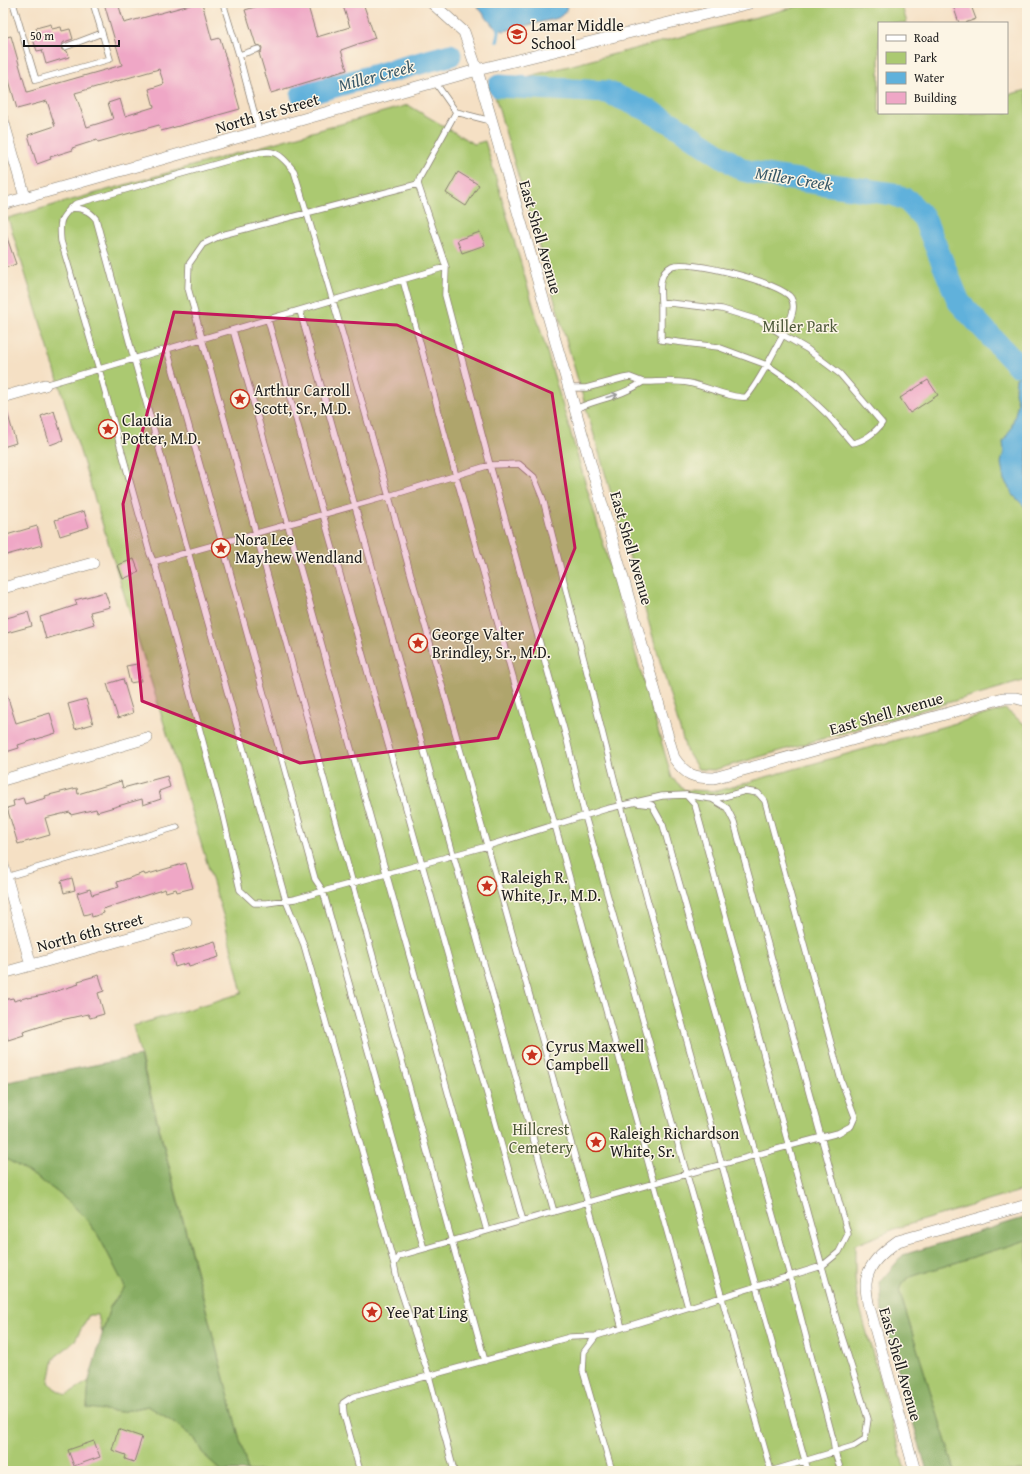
<svg xmlns="http://www.w3.org/2000/svg" width="1030" height="1474" viewBox="0 0 1030 1474" font-family="'Gentium Book Plus',serif">
	<rect width="100%" height="100%" fill="#fcf5e5"/>
	<filter id="ink" filterUnits="userSpaceOnUse"><feTurbulence type="fractalNoise" baseFrequency=".025" numOctaves="2"/><feDisplacementMap in="SourceGraphic" scale="8" xChannelSelector="R" yChannelSelector="G"/><feConvolveMatrix kernelMatrix="1 2 1 2 8 2 1 2 1" color-interpolation-filters="sRGB"/></filter>
	<filter id="wash" filterUnits="userSpaceOnUse"><feTurbulence type="fractalNoise" baseFrequency=".012" numOctaves="4" result="noise"/><feDisplacementMap in="SourceGraphic" scale="16" xChannelSelector="R" yChannelSelector="G"/><feGaussianBlur stdDeviation="0.9" result="paint"/><feColorMatrix in="noise" values="0 0 0 0 0 0 0 0 0 0 0 0 0 0 0 0 0 1.4 0 .05"/><feComposite in="paint" operator="in"/></filter>
	<g filter="url(#wash)">
		<rect width="100%" height="100%" fill="#f5e0c4"/>
		<path fill="#abc971" stroke="#647246" d="M810,3H901L907,23H879V113H1007V95L1027,90V680L714,770L698,769L686,750L492,86Z
			M408,105L474,144L485,141L672,778L685,790L717,791L1005,709L1027,726V1189L897,1228L855,1245V1277L857,1297L905,1471H248L133,1026L242,993L224,918L8,218Z
			M3,1157C39,1178 77,1201 99,1237C108,1253 116,1270 125,1287L110,1307L102,1333L98,1315H89L74,1342L54,1358L49,1382L54,1388L66,1395L89,1381L87,1407L120,1412L148,1406L171,1420L195,1439L203,1454L222,1471H3Z
			M1027,1240V1471H955L899,1290L907,1278Z"/>
		<path fill="#88ad63" stroke="#526440" d="M140,1056L248,1471H222L203,1454L195,1439L171,1420L148,1406L120,1412L87,1408L89,1380L110,1307L125,1287C116,1270 108,1253 99,1237C77,1201 39,1178 3,1157V1083Z
			M1027,1217V1240L907,1278L899,1290L955,1471H927L882,1313L880,1282L903,1255Z"/>
		<path fill="#60b1db" stroke="#3e667c" d="M475,3H567L566,12L558,18L504,31L493,26Z
			M1027,371V509L1014,496L1004,480L1001,463L1004,451L1003,442L1011,429L1018,403L1015,393L1016,378Z"/>
		<g fill="none" stroke-linecap="round" stroke-linejoin="round">
			<path stroke="#60b1db" stroke-width="4" d="M497,41L500,24"/>
			<path stroke="#60b1db" stroke-width="23" d="M499,86L607,92L646,109L676,126L743,170L764,175L893,194L907,200L924,218L959,302L1017,365
				M302,95L450,55"/>
		</g>
		<g id="blocks">
			<path fill="#efa7c6" fill-rule="evenodd" d="M104,3H118L124,23L197,3H202L212,40L220,38L240,109L161,131L159,125L98,142L97,140L72,148L73,150L50,157L51,159L37,164L28,135L55,126L47,101L17,109L3,59V38L11,36L27,92L122,65ZM159,69L164,84L149,89L154,107L125,116L120,99L108,103L113,119L87,127L75,93Z
				M268,3H307L317,37L350,27L342,3H363L375,38L341,50L347,70L271,93L259,53L261,52L262,48L261,46L256,45L245,10Z
				M952,3H970L976,19L965,23H959Z
				M51,24L52,29L61,27L62,31L70,29L73,39L64,42L61,46L62,50L67,51L69,57L46,64L42,50L37,51L32,36L38,34L36,28Z
				M458,172L479,185L466,206L446,193Z
				M3,232H5L16,264L3,269Z
				M480,232L485,245L462,253L457,240Z
				M928,380L938,395L910,413L900,398Z
				M3,408H6L16,443L3,447Z
				M54,411L63,440L50,445L41,416Z
				M84,511L89,527L60,536L55,520Z
				M37,526L42,545L3,556V536Z
				M134,559L139,572L123,579L118,565Z
				M105,592L110,607L90,612L94,624L46,639L40,617L77,605L75,600Z
				M28,612L32,626L3,634V619Z
				M137,664L141,681L130,683L126,666Z
				M123,679L133,713L118,718L107,684Z
				M3,689H5L16,723L50,713L56,733L18,745L19,748L3,753Z
				M86,699L93,724L75,729L68,704Z
				M167,776L170,787L159,791L161,799L143,805L142,799L97,812L96,809L71,815L70,812L45,818L50,835L18,844L7,808L14,806L13,801L23,798L25,804L46,798L45,796L77,788L78,794L121,781L123,788Z
				M186,863L193,888L177,892L176,889L166,892L165,889L103,909L104,913L92,917L91,913L84,915L77,893L90,889L92,895L119,887L117,882L144,873L145,875Z
				M72,878L75,890L64,893L61,881Z
				M215,941L219,957L189,966L188,963L175,967L172,954Z
				M99,975L104,991L98,993L104,1014L90,1018L88,1014L61,1020L23,1032L24,1035L8,1040L3,1023V1000L13,998L14,1001L28,997V998L44,995L79,984L78,981Z
				M118,1429L142,1437L134,1462L125,1459L126,1455L112,1450Z
				M94,1441L100,1457L74,1466L68,1450Z"/>
		</g>
	</g>
	<g filter="url(#ink)">
		<use href="#blocks" fill-opacity="0" stroke="#887e70" stroke-width="1"/>
		<g fill="none" stroke-linecap="round" stroke-linejoin="round">
			<defs>
				<path id="service" d="M13,3L36,80L110,59L93,3
					M223,3L239,55
					M65,47L102,33
					M258,49L239,55L259,131
					M435,82L456,112
					M491,121L456,112L420,177L418,184L446,267L445,295L490,465L567,740L585,816L771,1471
					M418,184L222,235L203,244L189,264L188,288L485,1361
					M70,208C82,208 89,210 96,219L134,359L286,901L304,945L394,1264
					M403,280L456,476L555,825L688,1307
					M300,311L554,1212
					M268,320L523,1221
					M233,330L487,1231
					M167,349L222,543L315,879L323,891L424,1249
					M643,382C658,382 674,380 689,383C705,386 732,399 746,397C759,383 773,353 783,335L807,349L840,374L882,423C876,432 863,442 852,443L829,416L795,384L767,365L718,347L661,340V302L722,309L761,321L783,335C787,325 798,309 791,298C783,283 688,259 672,266C658,273 660,289 661,302
					M45,385L446,267
					M569,388H586L624,378L630,377L643,382C622,396 598,399 575,409
					M153,562L389,496L490,465L519,464L534,477L543,499L621,806L808,1471
					M686,795L695,805L837,1321L868,1419L865,1439L854,1446L771,1471
					M637,803L652,805L663,825L790,1276L833,1439L835,1453L841,1471
					M6,877L177,827
					M360,1471L344,1415L343,1403L352,1397L570,1337L596,1336
					M454,1471L429,1376L397,1279L394,1264L399,1256C545,1215 691,1171 838,1133L851,1126L855,1117L841,1080L765,801L758,793L745,791L723,797L712,799L685,795L662,796L606,809L487,846L295,899L267,903H254L240,890L223,816L156,568L150,554L99,369L61,241C59,220 60,218 75,204L248,155C274,149 277,150 294,171C351,355 401,542 454,728C510,928 568,1127 622,1328
					M612,1471L583,1371L584,1352L596,1336L822,1266L839,1252L848,1234L734,822L727,808L712,799"/>
				<path id="minor" d="M432,3L464,32L477,70L575,409L674,758C686,775 693,778 714,778L1003,698H1016L1027,701
					M3,120L25,197
					M3,204L477,70L750,3
					M3,397L45,385
					M3,588L93,563
					M3,780L147,738
					M3,865L31,965
					M3,973L186,922
					M915,1471L868,1303C867,1297 866,1290 866,1284C867,1264 884,1251 898,1241L1027,1205"/>
			</defs>
			<use href="#service" stroke="#887e70" stroke-width="7"/>
			<use href="#minor" stroke="#887e70" stroke-width="12"/>
			<use href="#service" stroke="#fff" stroke-width="5.5"/>
			<use href="#minor" stroke="#fff" stroke-width="11"/>
		</g>
		<defs><path id="oneway-shaft" d="M-6 0H5M1.5-3L5.5 0L1.5 3" fill="none" stroke-width="1.6" stroke-linecap="round" stroke-linejoin="round"/></defs>
		<use stroke="#999" href="#oneway-shaft" transform="translate(612 396) rotate(-15)"/>
	</g>
	<path fill="#c2185b" fill-opacity="0.2" stroke="#c2185b" stroke-width="3" stroke-linejoin="round" d="M174,312L397,325L552,393L575,548L498,738L300,763L142,701L123,504Z"/>
	<defs>
		<symbol id="school-ring" viewBox="-11 -11 22 22"><circle r="9.5" fill="#fcf5e5" stroke="#c8321e" stroke-width="1.5"/><path d="M0-5L7-2L0 1L-7-2ZM-4 1L0 2.5L4 1V4Q0 6-4 4Z" fill="#c8321e"/></symbol>
		<symbol id="sight-ring" viewBox="-11 -11 22 22"><circle r="9.5" fill="#fcf5e5" stroke="#c8321e" stroke-width="1.5"/><path d="M0-6L1.8-2.2L6-1.7L2.9 1.2L3.7 5.4L0 3.3L-3.7 5.4L-2.9 1.2L-6-1.7L-1.8-2.2Z" fill="#c8321e"/></symbol>
	</defs>
	<g fill-rule="evenodd">
		<use href="#school-ring" x="506" y="23" width="22" height="22"/>
		<use href="#sight-ring" x="229" y="388" width="22" height="22"/>
		<use href="#sight-ring" x="97" y="418" width="22" height="22"/>
		<use href="#sight-ring" x="210" y="537" width="22" height="22"/>
		<use href="#sight-ring" x="407" y="632" width="22" height="22"/>
		<use href="#sight-ring" x="476" y="875" width="22" height="22"/>
		<use href="#sight-ring" x="521" y="1044" width="22" height="22"/>
		<use href="#sight-ring" x="585" y="1131" width="22" height="22"/>
		<use href="#sight-ring" x="361" y="1301" width="22" height="22"/>
	</g>
	<g text-anchor="middle" dominant-baseline="central" stroke-width="3" stroke-linejoin="round" paint-order="stroke">
		<g font-size="16" fill="#1c1c1c" stroke="#fcf5e5" text-anchor="start">
			<text x="531" y="25">Lamar Middle<tspan x="531" dy="18">School</tspan></text>
			<text x="254" y="390">Arthur Carroll<tspan x="254" dy="18">Scott, Sr., M.D.</tspan></text>
			<text x="122" y="420">Claudia<tspan x="122" dy="18">Potter, M.D.</tspan></text>
			<text x="235" y="539">Nora Lee<tspan x="235" dy="18">Mayhew Wendland</tspan></text>
			<text x="432" y="634">George Valter<tspan x="432" dy="18">Brindley, Sr., M.D.</tspan></text>
			<text x="501" y="877">Raleigh R.<tspan x="501" dy="18">White, Jr., M.D.</tspan></text>
			<text x="546" y="1046">Cyrus Maxwell<tspan x="546" dy="18">Campbell</tspan></text>
			<text x="610" y="1133">Raleigh Richardson<tspan x="610" dy="18">White, Sr.</tspan></text>
			<text x="386" y="1312">Yee Pat Ling</text>
		</g>
		<g font-size="16" fill="#1c1c1c" stroke="#fcf5e5">
			<text transform="translate(267 113) rotate(-16)">North 1st Street</text>
			<text transform="translate(541 237) rotate(74)">East Shell Avenue</text>
			<text transform="translate(632 548) rotate(74)">East Shell Avenue</text>
			<text transform="translate(886 713) rotate(-16)">East Shell Avenue</text>
			<text transform="translate(90 932) rotate(-15)">North 6th Street</text>
			<text transform="translate(901 1364) rotate(74)">East Shell Avenue</text>
		</g>
		<g font-size="16" fill="#4e593a" stroke="#fcf5e5">
			<text x="800" y="326">Miller Park</text>
			<text x="541" y="1129">Hillcrest<tspan x="541" dy="18">Cemetery</tspan></text>
		</g>
		<g font-size="17" font-style="italic" fill="#375868" stroke="#fcf5e5">
			<text transform="translate(376 75) rotate(-15)">Miller Creek</text>
			<text transform="translate(794 178) rotate(9)">Miller Creek</text>
		</g>
	</g>
	<rect width="1030" height="1474" fill="none" stroke="#fcf5e5" stroke-width="16"/>
	<rect x="878" y="22" width="130" height="92" fill="#fcf5e5" stroke="#a29e95"/>
	<rect x="886" y="35" width="20" height="6" fill="#ffffff" stroke="#a29e95"/>
	<text x="914" y="42" font-size="12" fill="#1c1c1c">Road</text>
	<rect x="886" y="52" width="20" height="12" fill="#abc971" stroke="#a29e95"/>
	<text x="914" y="62" font-size="12" fill="#1c1c1c">Park</text>
	<rect x="886" y="72" width="20" height="12" fill="#60b1db" stroke="#a29e95"/>
	<text x="914" y="82" font-size="12" fill="#1c1c1c">Water</text>
	<rect x="886" y="92" width="20" height="12" fill="#efa7c6" stroke="#a29e95"/>
	<text x="914" y="102" font-size="12" fill="#1c1c1c">Building</text>
	<path d="M24 40v6h95v-6" fill="none" stroke="#1c1c1c" stroke-width="2"/>
	<text x="30" y="40" font-size="12" fill="#1c1c1c" stroke="#fcf5e5" stroke-width="3" paint-order="stroke">50 m</text>
</svg>
